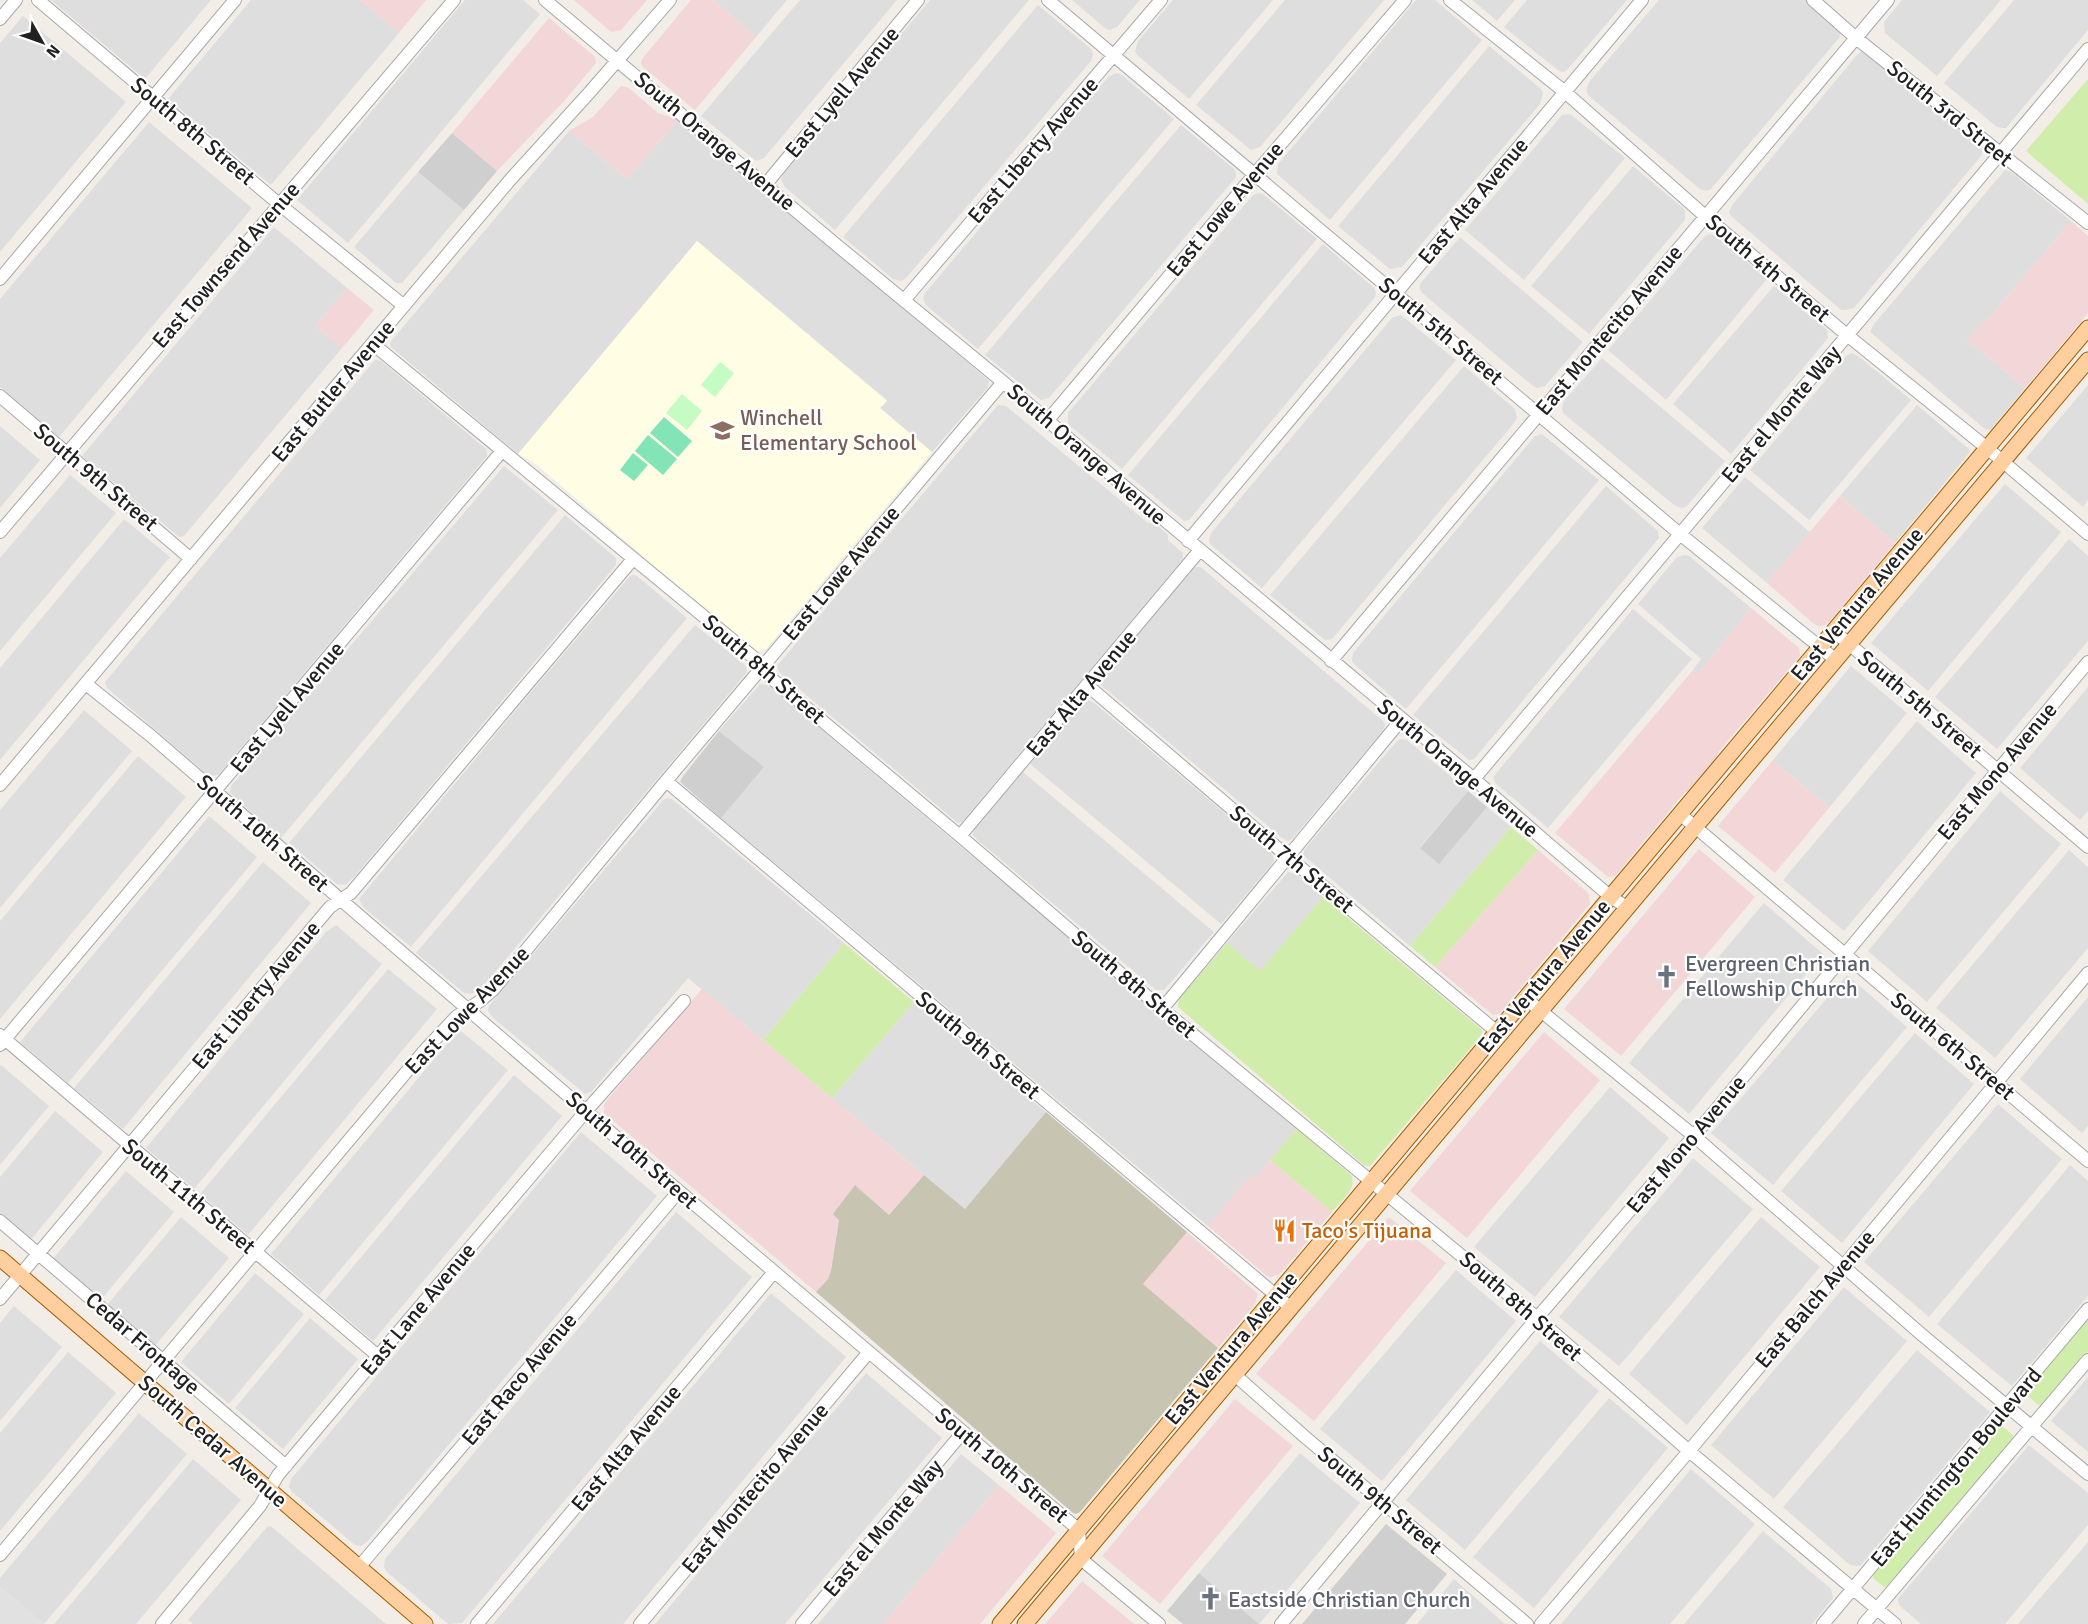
<svg xmlns="http://www.w3.org/2000/svg" width="2088" height="1624" viewBox="0 0 2088 1624" font-family="Signika,sans-serif">
	<rect width="100%" height="100%" fill="#f2ede7"/>
	<path fill="#dfdede" d="M51,0H211L145,79Z
		M251,0H360L399,33L271,185L168,99Z
		M465,0H523L540,14L348,243L297,200Z
		M713,0H787L756,37Z
		M800,0H897L764,158L756,161L701,116Z
		M930,0H1029L835,230L785,187L781,180L783,175Z
		M1072,0H1140L1117,27L1110,30L1106,29Z
		M1173,0H1273L1189,99L1137,55L1135,51L1138,41Z
		M1285,0H1384L1260,147L1251,150L1196,105Z
		M1416,0H1435L1482,40L1330,220L1277,174L1278,164Z
		M1472,0H1515L1497,21Z
		M1527,0H1627L1567,70L1563,72L1559,71L1504,27Z
		M1659,0H1809L1841,32L1839,38L1711,189L1706,191L1700,189L1589,96L1586,91L1589,82Z
		M1902,0H2001L1937,76L1885,33L1884,22Z
		M2014,0H2088V30L2006,128H2002L1997,127L1944,83Z
		M1038,5L1091,49L1093,53L1091,61L906,278L901,281L893,279L843,237Z
		M23,16L126,102L0,252V43Z
		M1489,46L1541,89L1543,93L1540,104L1402,267L1390,269L1338,226Z
		M1862,51L1871,53L1981,147L1982,152L1981,156L1854,308L1846,310H1841L1731,216L1729,212L1732,205L1857,55Z
		M1117,73L1122,75L1174,119L978,349L926,305L923,299L925,293L1109,76Z
		M1570,114L1625,158L1524,280L1465,230L1562,115Z
		M678,120L987,379L989,381L988,387L932,452L880,408L887,400L697,241L518,454L391,347L390,343L392,340L569,131L627,179Z
		M149,122L252,208L59,437L0,387V299Z
		M1181,125L1234,169L1236,173V177L1049,398L1041,400L985,355Z
		M1633,166L1683,208L1685,211V220L1589,334L1531,286Z
		M2005,170L2011,172L2071,221L1985,323L1983,322L1967,340L2025,388L1991,429L1986,430L1870,332L1874,324Z
		M418,172L464,210L402,283H396L354,247Z
		M1259,193L1263,194L1317,239L1122,469L1068,424V413L1253,195Z
		M274,227L347,288L315,326L342,348L184,536L179,537L82,456Z
		M1710,234L1715,235L1767,279L1666,400L1608,350L1705,236Z
		M1460,237L1583,342L1545,386L1537,388L1533,386L1422,293L1420,289V284Z
		M1323,244L1374,288L1376,293L1375,297L1189,520L1184,521L1128,475Z
		M1774,286L1827,330L1828,338L1731,454L1673,404Z
		M1401,315L1456,360L1262,588L1210,544L1209,539L1211,533L1392,318Z
		M1852,353L1858,356L1911,400L1809,520L1750,470L1847,355Z
		M1602,358L1725,461L1687,506L1682,508L1674,505L1563,413L1562,408L1564,401Z
		M375,360L381,361L486,449L487,456L219,774L210,777L107,688L105,682Z
		M1464,366L1515,409L1517,418L1515,422L1332,639L1325,640L1270,595Z
		M2088,385V500L2083,507L2026,458Z
		M998,405L1006,406L1148,523H1155L1168,535V540L1183,553V559L962,822L958,823L779,672L777,666Z
		M1917,405L1969,449L1970,452L1895,543L1840,496Z
		M0,426L40,460L0,508Z
		M1542,434L1599,480L1406,709L1354,664L1352,661L1353,653L1535,436Z
		M504,466L558,510L281,838L233,796L230,792L231,786Z
		M70,475L116,513L0,651V558Z
		M1745,477L1810,532L1767,583L1702,528Z
		M2005,484L2061,532L1928,691L1871,643Z
		M1606,486L1658,531L1659,538L1474,759L1469,760L1413,715Z
		M565,515L616,558V565L355,876L345,885L337,884L289,843Z
		M124,519L170,557L0,760V668Z
		M2069,539L2088,556V641L1997,749L1935,697Z
		M1685,555L1689,556L1751,608L1698,674L1693,670L1701,659L1638,604L1677,557Z
		M1195,567H1201L1203,569L1383,721L1385,724L1384,729L1376,739L1292,839L1288,841L1282,838L1101,685L1100,682L1103,675Z
		M633,575L637,576L687,618L411,947L363,907L359,899L521,704L630,576Z
		M1633,609L1692,659L1548,828L1495,783L1493,777Z
		M695,625L746,666L747,672L485,984L472,994L464,993L416,953Z
		M1851,666L1907,713L1829,808L1773,760Z
		M760,684L768,685L1297,1129L1254,1179L1250,1177L1208,1226L721,818L763,767L719,731Z
		M2088,687V811L2080,820L2020,768Z
		M1088,700L1093,702L1272,853L1274,859L1272,864L1221,924L1030,764L1083,701Z
		M84,710L132,751L0,908V810Z
		M1917,721L1976,773L1844,931L1783,880Z
		M1401,739L1407,740L1468,791L1420,847L1439,863L1487,807L1511,827L1410,946L1303,855L1304,850L1397,741Z
		M138,756L186,797L0,1019V921Z
		M1023,772L1214,932L1164,990H1156L975,838L973,835L974,829Z
		M2000,791L2061,844L1927,1002L1868,951Z
		M668,798L672,799L844,943L763,1040L688,978L591,1092L585,1094L492,1017L488,1011L489,1006L660,804L664,799Z
		M209,816L257,857L68,1083L20,1042Z
		M2069,850L2088,867V948L1995,1058L1936,1008Z
		M263,862L311,903L123,1129L74,1088Z
		M1288,872L1296,874L1323,897L1260,972L1227,943Z
		M1764,903L1823,954L1689,1114L1629,1063Z
		M336,925L382,964L194,1189L146,1148L326,932Z
		M388,969L437,1009L248,1235L200,1194Z
		M1847,975L1907,1027L1773,1185L1711,1133Z
		M2088,997V1126L2082,1133L2020,1079Z
		M914,1002L1046,1112L965,1209L832,1098Z
		M461,1031L508,1070L319,1295L271,1254L451,1039Z
		M1915,1033L1974,1084L1842,1243L1781,1191Z
		M1,1065L49,1106L0,1165V1066Z
		M514,1075L562,1116L373,1341L325,1300Z
		M1610,1087L1669,1138L1535,1297L1474,1247Z
		M1998,1104L2062,1159L1929,1317L1864,1262Z
		M55,1111L103,1152L30,1241L0,1215V1177Z
		M581,1132L657,1196L367,1542L361,1546L355,1545L292,1492L289,1487L291,1479Z
		M1693,1158L1753,1209L1619,1366L1559,1317Z
		M2070,1165L2088,1181V1296L2012,1386L1937,1324Z
		M126,1171L174,1212L100,1301L52,1260Z
		M676,1212L752,1277L462,1623L448,1624L387,1572L384,1567L385,1559Z
		M181,1217L229,1258L154,1347L106,1306Z
		M1761,1217L1820,1267L1687,1425L1629,1374Z
		M1456,1270L1516,1321L1382,1481L1320,1429Z
		M255,1273L304,1314L229,1404L181,1362Z
		M1844,1287L1907,1341L1774,1499L1711,1445Z
		M771,1293L846,1357L623,1624H493Z
		M14,1306L62,1347L0,1421V1323Z
		M310,1318L358,1359L283,1449L235,1408Z
		M1540,1341L1599,1391L1465,1550L1406,1500Z
		M1917,1350L1990,1412L1860,1566L1850,1565L1783,1507Z
		M68,1352L116,1393L0,1531V1433Z
		M866,1373L942,1438L785,1624H655Z
		M2088,1377V1452L2051,1421Z
		M1609,1398L1668,1448L1534,1608L1473,1557Z
		M139,1413L187,1454L44,1624L0,1587V1578Z
		M2029,1445L2088,1493V1525L2005,1624H1921L1899,1605L1898,1599Z
		M1300,1453L1360,1503L1259,1624L1199,1573Z
		M961,1454L999,1485L883,1624H818Z
		M193,1459L241,1500L205,1542L136,1624H54Z
		M1691,1469L1755,1524L1670,1624H1561Z
		M269,1526L272,1527L386,1624H193L188,1620L267,1527Z
		M1763,1531L1831,1589L1833,1598L1812,1624H1684Z
		M2088,1542V1624H2018Z
		M1454,1579L1505,1624H1417Z"/>
	<path fill="#f3d6d7" d="M360,0H426L399,33Z
		M574,0H647L621,30L611,32Z
		M691,0H713L756,37L695,110L643,67L641,63L642,59Z
		M549,18L595,57L596,63L565,100L497,171L452,133Z
		M621,86L629,88L658,113L678,120L627,179L569,131L593,117Z
		M2071,221L2088,236V313L2025,388L1967,340L1983,322L1985,323Z
		M347,288L374,310L342,348L315,326Z
		M1840,496L1895,543L1830,621L1825,625L1819,626L1814,624L1767,583Z
		M1751,608L1799,648L1800,656L1719,751L1713,766L1692,790L1685,792L1615,876L1608,877L1555,833L1693,670L1698,674Z
		M1773,760L1829,808L1775,873L1718,826Z
		M1699,849L1755,897L1621,1056L1564,1009Z
		M1538,850L1586,891L1589,895L1590,904L1499,1014L1493,1015L1435,967Z
		M702,989L924,1175L889,1215L856,1186L839,1220L831,1271L828,1279L816,1292L604,1113V1105L608,1099Z
		M1544,1032L1600,1080L1467,1238L1410,1191Z
		M1270,1160L1332,1212L1280,1274L1271,1277L1267,1276L1208,1226L1250,1176L1254,1179Z
		M1389,1217L1446,1263L1314,1421L1256,1374Z
		M1187,1232L1258,1294L1255,1304L1218,1348L1143,1284Z
		M1235,1399L1293,1446L1160,1604L1102,1556Z
		M999,1485L1056,1533L980,1624H883Z
		M1082,1581L1134,1624H1045Z"/>
	<path fill="#fffde3" d="M697,241L887,401L880,408L932,452L766,649L762,651H757L660,571L537,465L518,454Z"/>
	<path fill="#cfcfcf" d="M452,133L497,171L464,210L418,172Z
		M719,731L764,767L721,818L680,782L683,776Z
		M1468,791L1487,807L1439,864L1420,848Z
		M1386,1524L1447,1574L1405,1624H1302Z
		M1199,1573L1259,1624H1183L1167,1611Z"/>
	<path fill="#c7c5b2" d="M1046,1112L1187,1232L1143,1284L1218,1348L1080,1512L1076,1514L1073,1513L816,1292L828,1279L831,1271L839,1220L833,1214L855,1185L889,1215L924,1175L965,1209Z"/>
	<path fill="#d1edac" d="M2088,79V204L2026,151Z
		M1511,827L1538,850L1435,967L1410,946Z
		M1323,897L1482,1030L1481,1036L1370,1166H1365L1178,1007L1179,999L1227,943L1260,971Z
		M844,943L914,1002L832,1098L763,1040Z
		M1297,1129L1351,1175C1358,1189 1340,1202 1332,1212L1270,1160Z
		M2088,1317V1351L2043,1405H2038L2027,1395L2029,1388Z
		M1999,1424L2013,1435L2014,1440L1890,1586L1884,1587L1873,1578V1574Z"/>
	<path fill="#c4fcc4" d="M720,362L734,373L715,397L701,385Z
		M682,394L702,411L687,430L666,413Z"/>
	<path fill="#82e4b7" d="M664,417L692,441L678,457L650,433Z
		M648,435L677,459L663,475L635,451Z
		M633,453L648,465L634,481L620,470Z"/>
	<path fill="#e1e1e1" d="M0,1587L44,1624H0Z"/>
	<g fill="none" stroke-linecap="round" stroke-linejoin="round">
		<defs>
			<path id="minor" d="M38,0L279,204L404,306
				M545,0L833,242L1003,382L1118,481L1474,779L1545,841L1611,897L1628,908
				M1048,0L1680,534L1836,660
				M1450,0L1565,92L1705,216L1847,335L1987,448L2088,534
				M1813,0L1856,38L2088,223
				M0,19L16,0
				M766,184L918,0
				M0,279L235,0
				M905,299L1161,0
				M373,344L753,657L771,678L960,836L1162,1009L1537,1318L1689,1451L1895,1624
				M0,396L191,559
				M1048,420L1254,175L1405,0
				M0,532L454,0
				M1188,541L1642,0
				M1835,632L2088,847
				M1331,661L1888,0
				M86,684L151,736L660,1175L1079,1530L1081,1559L1159,1624
				M1087,685L1287,856L1497,1032
				M1474,779L2088,49
				M666,781L1291,1308
				M0,785L510,180L589,93L670,0
				M1680,814L2088,1161
				M960,836L1200,550
				M1525,998L1694,1136L1921,1334L2088,1474
				M1162,1009L1402,719
				M0,1035L378,1356
				M0,1045L502,451
				M0,1221L286,1466
				M0,1299L330,907L351,893L633,559
				M1235,1375L1305,1437L1527,1624
				M0,1555L424,1051L457,1016L480,1001L493,990L666,781L1003,382
				M359,1567L679,1191
				M162,1624L260,1506L278,1475L378,1356L586,1111L684,1001
				M477,1624L774,1272
				M640,1624L869,1352
				M802,1624L963,1432
				M1281,1624L1537,1318L1694,1136L2088,662
				M1541,1624L1689,1451L2088,973
				M1823,1624L2088,1309
				M1864,1624L2088,1360"/>
			<path id="major" d="M0,1258L425,1624
				M1000,1624L2088,328
				M1025,1624L2088,360"/>
		</defs>
		<use href="#minor" stroke="#a8a8a8" stroke-width="14"/>
		<use href="#major" stroke="#9e5e00" stroke-width="17"/>
		<use href="#minor" stroke="#fff" stroke-width="12"/>
		<use href="#major" stroke="#ffcf9f" stroke-width="15"/>
	</g>
	<defs>
		<symbol id="school-bare" viewBox="-9 -9 18 18"><path d="M0-5L7-2L0 1L-7-2ZM-4 1L0 2.5L4 1V4Q0 6-4 4Z" fill="#8d6e63" stroke="#fff" stroke-width="2.5" paint-order="stroke"/></symbol>
		<symbol id="church-bare" viewBox="-9 -9 18 18"><path d="M-1.2-6h2.4v3.5h3.3v2.4h-3.3V6h-2.4V-.1h-3.3v-2.4h3.3Z" fill="#6b7280" stroke="#fff" stroke-width="2.5" paint-order="stroke"/></symbol>
		<symbol id="restaurant-bare" viewBox="-9 -9 18 18"><path d="M-5-6h1v4h1v-4h1v4h1v-4h1v5L-1.5 .5V6h-2V.5L-5-1ZM5-6V6H3V1.5H1.5Q1.5-4 5-6Z" fill="#e8710a" stroke="#fff" stroke-width="2.5" paint-order="stroke"/></symbol>
	</defs>
	<g fill-rule="evenodd">
		<use href="#school-bare" x="706" y="414" width="33" height="33"/>
		<use href="#church-bare" x="1650" y="960" width="33" height="33"/>
		<use href="#restaurant-bare" x="1268" y="1214" width="33" height="33"/>
		<use href="#church-bare" x="1194" y="1582" width="33" height="33"/>
	</g>
	<g text-anchor="middle" dominant-baseline="central" stroke-width="4.5" stroke-linejoin="round" paint-order="stroke">
		<g font-size="22" fill="#212121" stroke="#fff">
			<text transform="translate(842 92) rotate(-50)">East Lyell Avenue</text>
			<text transform="translate(1950 113) rotate(39)">South 3rd Street</text>
			<text transform="translate(193 131) rotate(40)">South 8th Street</text>
			<text transform="translate(715 141) rotate(40)">South Orange Avenue</text>
			<text transform="translate(1033 150) rotate(-49)">East Liberty Avenue</text>
			<text transform="translate(1473 201) rotate(-50)">East Alta Avenue</text>
			<text transform="translate(1225 209) rotate(-50)">East Lowe Avenue</text>
			<text transform="translate(226 265) rotate(-49)">East Townsend Avenue</text>
			<text transform="translate(1768 268) rotate(40)">South 4th Street</text>
			<text transform="translate(1609 330) rotate(-50)">East Montecito Avenue</text>
			<text transform="translate(1441 331) rotate(40)">South 5th Street</text>
			<text transform="translate(333 391) rotate(-50)">East Butler Avenue</text>
			<text transform="translate(1781 414) rotate(-50)">East el Monte Way</text>
			<text transform="translate(1087 454) rotate(41)">South Orange Avenue</text>
			<text transform="translate(96 477) rotate(40)">South 9th Street</text>
			<text transform="translate(841 573) rotate(-50)">East Lowe Avenue</text>
			<text transform="translate(1857 604) rotate(-50)">East Ventura Avenue</text>
			<text transform="translate(764 669) rotate(41)">South 8th Street</text>
			<text transform="translate(1081 693) rotate(-50)">East Alta Avenue</text>
			<text transform="translate(1920 704) rotate(40)">South 5th Street</text>
			<text transform="translate(287 707) rotate(-50)">East Lyell Avenue</text>
			<text transform="translate(1458 768) rotate(40)">South Orange Avenue</text>
			<text transform="translate(1997 771) rotate(-50)">East Mono Avenue</text>
			<text transform="translate(263 833) rotate(41)">South 10th Street</text>
			<text transform="translate(1292 859) rotate(40)">South 7th Street</text>
			<text transform="translate(1544 976) rotate(-50)">East Ventura Avenue</text>
			<text transform="translate(1134 984) rotate(40)">South 8th Street</text>
			<text transform="translate(256 995) rotate(-50)">East Liberty Avenue</text>
			<text transform="translate(467 1010) rotate(-46)">East Lowe Avenue</text>
			<text transform="translate(978 1045) rotate(40)">South 9th Street</text>
			<text transform="translate(1953 1046) rotate(40)">South 6th Street</text>
			<text transform="translate(1686 1144) rotate(-50)">East Mono Avenue</text>
			<text transform="translate(632 1150) rotate(41)">South 10th Street</text>
			<text transform="translate(189 1196) rotate(40)">South 11th Street</text>
			<text transform="translate(1815 1299) rotate(-50)">East Balch Avenue</text>
			<text transform="translate(1521 1306) rotate(41)">South 8th Street</text>
			<text transform="translate(418 1309) rotate(-50)">East Lane Avenue</text>
			<text transform="translate(143 1343) rotate(41)">Cedar Frontage</text>
			<text transform="translate(1231 1348) rotate(-50)">East Ventura Avenue</text>
			<text transform="translate(519 1379) rotate(-50)">East Raco Avenue</text>
			<text transform="translate(213 1441) rotate(41)">South Cedar Avenue</text>
			<text transform="translate(626 1448) rotate(-50)">East Alta Avenue</text>
			<text transform="translate(1002 1465) rotate(40)">South 10th Street</text>
			<text transform="translate(1956 1467) rotate(-50)">East Huntington Boulevard</text>
			<text transform="translate(755 1488) rotate(-50)">East Montecito Avenue</text>
			<text transform="translate(1380 1500) rotate(40)">South 9th Street</text>
			<text transform="translate(883 1528) rotate(-50)">East el Monte Way</text>
		</g>
		<g font-size="22" fill="#785e54" stroke="#fff" text-anchor="start">
			<text x="740" y="417">Winchell<tspan x="740" dy="25">Elementary School</tspan></text>
		</g>
		<g font-size="22" fill="#5b616d" stroke="#fff" text-anchor="start">
			<text x="1685" y="963">Evergreen Christian<tspan x="1685" dy="25">Fellowship Church</tspan></text>
			<text x="1228" y="1599">Eastside Christian Church</text>
		</g>
		<g font-size="22" fill="#c56008" stroke="#fff" text-anchor="start">
			<text x="1302" y="1230">Taco's Tijuana</text>
		</g>
	</g>
	<g transform="translate(42 42) rotate(130)" stroke="#ffffff" stroke-width="4.5" paint-order="stroke">
	<path d="M0-4.5L10 22L0 15L-10 22Z" fill="#212121"/>
	<text y="-9" font-size="16" font-weight="bold" text-anchor="middle" fill="#212121">N</text>
	</g>
</svg>
